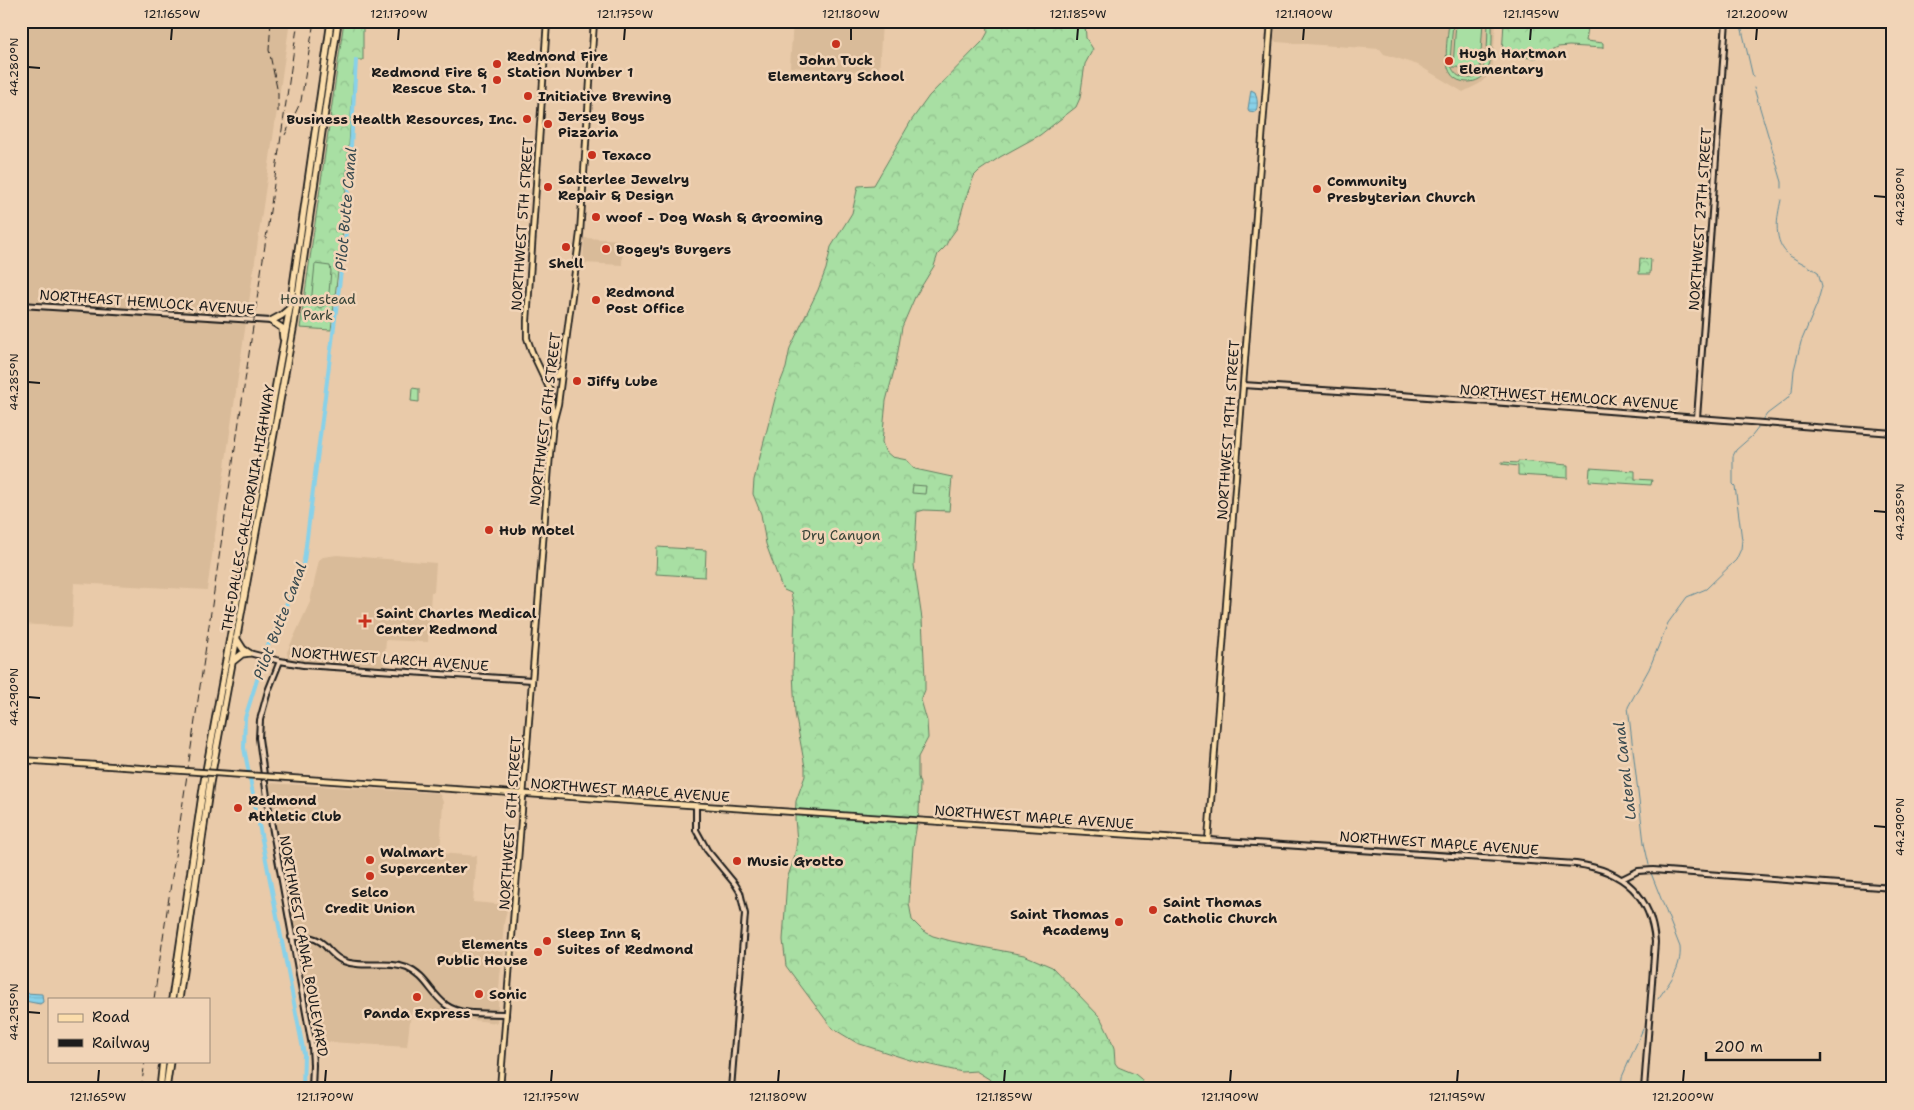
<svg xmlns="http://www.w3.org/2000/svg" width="1914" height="1110" viewBox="0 0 1914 1110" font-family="'Shantell Sans',sans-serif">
	<defs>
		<pattern id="forest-crowns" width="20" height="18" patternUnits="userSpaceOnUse" patternTransform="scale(1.25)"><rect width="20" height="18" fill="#a8dfa3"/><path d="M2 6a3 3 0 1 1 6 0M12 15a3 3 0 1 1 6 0" fill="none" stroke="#90bf8c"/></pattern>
		<pattern id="water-rules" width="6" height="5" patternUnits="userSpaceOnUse" patternTransform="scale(1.25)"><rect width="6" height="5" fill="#88d1e9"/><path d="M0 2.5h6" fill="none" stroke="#75b3c7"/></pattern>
	</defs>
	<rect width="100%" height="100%" fill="#e9caa9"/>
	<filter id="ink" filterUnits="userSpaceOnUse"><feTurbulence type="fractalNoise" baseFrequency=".02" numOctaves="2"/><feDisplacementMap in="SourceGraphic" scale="10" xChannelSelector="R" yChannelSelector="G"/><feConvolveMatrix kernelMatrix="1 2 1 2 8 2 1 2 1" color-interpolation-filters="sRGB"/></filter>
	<g filter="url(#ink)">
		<path fill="#d9bb99" d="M21,21H290L207,590L74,583L72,627L21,624Z
			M793,21H882L879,73L790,67Z
			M1275,21H1496L1492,76H1488L1479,84L1463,92L1418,65L1384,54L1380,49L1276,42L1274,39Z
			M584,238L623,240L622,265L583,263Z
			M337,555L436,563L434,592H431L428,642L386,640L384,667L297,662L288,659L287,652L310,602L319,560L323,557Z
			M268,783L437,793L440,795L443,802L440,853L477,856L473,902L508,905L504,923L502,947L504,951L500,976L497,1023L411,1012L407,1047L316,1041Z"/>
		<path fill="url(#forest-crowns)" stroke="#627e60" d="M344,21H363V60H355L343,229L331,330L300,328Z
			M987,21H1085L1086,38L1093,49L1085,64L1080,98L1076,107L1040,135L1000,157L979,171L974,176L965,200L957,228L949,239L945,247L938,254L934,266L915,297L902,327L896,363L886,401L882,442L885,451L892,457L907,460L915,469L952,477L949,511L924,510L917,512L914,565L922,619L925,678V690L921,700L927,721L928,738L918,757V777L920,784L919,812L913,847L909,903L912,920L923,931L933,936L951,941L1024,955L1052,967L1100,1017L1109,1035L1114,1048L1115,1063L1118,1067L1135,1074L1141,1079L1146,1089H998L989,1079L976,1071L962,1072L913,1061L857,1043L832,1028L786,966L783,940L787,879L794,859L797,841L795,819L796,801L805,776V767L795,713L793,672L795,610L791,593L784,590L782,588L766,544L761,514L753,494L754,480L777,391L786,368L790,348L818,290L826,269L831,247L852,213L858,186L874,185L911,121L929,96L983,41L988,32Z
			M1504,21H1589L1586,41L1603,43V48L1569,46L1558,47L1535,58L1502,56Z
			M1640,258L1651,259L1650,274H1639Z
			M1518,461L1568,465V478L1518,475V466L1502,464V462L1518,463Z
			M1590,468L1635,471V479L1652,480L1651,485L1589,481Z
			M657,547L706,550L705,577L656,574Z"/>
		<path fill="#a8dfa3" stroke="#627e60" d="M1449,21H1453L1450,62C1452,70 1456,77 1465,78C1491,83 1487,37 1488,21H1492C1492,34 1493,60 1487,71C1483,78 1476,82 1468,82C1437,82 1448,40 1449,21Z
			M1456,21H1483L1480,68L1453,67Z
			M315,264L330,266L331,271L328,303L320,308L311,304Z
			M412,388L419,389V402L411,401Z
			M913,485L926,486L925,494L912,493Z"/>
		<path fill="url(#water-rules)" stroke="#5d8997" d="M1251,90L1255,92C1257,97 1259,107 1255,112L1249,111L1248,109Z
			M25,993L42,994L43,1002L40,1004L25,1001L23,996Z"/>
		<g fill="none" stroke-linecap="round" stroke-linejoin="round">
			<path stroke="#5d8997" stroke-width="1" d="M1740,21L1753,77
				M1754,88L1782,182V188
				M1763,420L1767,414L1787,399L1792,392L1794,370L1801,342L1817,304L1822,286L1818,272C1809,266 1799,262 1790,256C1772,242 1777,218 1781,200
				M1649,865L1644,843L1628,707L1649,669L1668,623L1687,597L1706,589L1736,560L1741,549L1742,540L1735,486L1733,484V456L1736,450L1752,436L1759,427
				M1651,873L1680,947C1682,968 1669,983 1658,999
				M1621,1089L1622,1077L1643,1029"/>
			<path stroke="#88d1e9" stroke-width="4" d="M303,1089L304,1054L244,748L245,718L267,648L300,574L304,561L346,232L356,60"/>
			<defs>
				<path id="minor" d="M21,305L271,321
					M1243,385L1401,395L1893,433
					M1697,418L1726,21
					M249,653L280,661L303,665L532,680
					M280,661L268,691L260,720L259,738L268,804L312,1046L313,1065L312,1089
					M696,806V830L707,850L735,884L740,892L745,914L731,1089
					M1208,840L1576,864C1622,870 1651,894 1655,942L1644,1089
					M1622,879L1638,871L1653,870L1893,888
					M291,937C306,936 318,936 328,949C333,954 336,958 343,961C363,969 387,960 407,968C426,976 431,994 446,1005C461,1016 488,1013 506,1014"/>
				<path id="major" d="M547,21L527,321V338L532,352L550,390L553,419
					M543,374L551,377L557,376L562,368
					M21,760L170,770
					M275,777L1208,840L1271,21
					M500,1089L550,453L553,423L558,404L580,233L594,21"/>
				<path id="highway" d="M271,321L282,328L283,338
					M271,321L282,315L290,308
					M236,638L243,649L249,653
					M232,662L242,654L249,653
					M172,999L204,782L290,307L331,21
					M179,999L210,783L294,324L338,21
					M160,1089L163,1061
					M166,1089L170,1061"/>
			</defs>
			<use href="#minor" stroke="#1c1c1c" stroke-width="8"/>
			<use href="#major" stroke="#1c1c1c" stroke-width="8"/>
			<use href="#highway" stroke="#1c1c1c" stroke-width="9"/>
			<use href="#minor" stroke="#f1d4b7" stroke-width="4"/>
			<use href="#major" stroke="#fbddab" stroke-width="4.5"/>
			<use href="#highway" stroke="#fbddab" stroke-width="5.5"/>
			<path stroke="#1c1c1c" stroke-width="1" stroke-dasharray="8 4" stroke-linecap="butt" d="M271,21L269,50L278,93V116
				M285,135L301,101L314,21
				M154,999L298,21
				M141,1089L145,1061"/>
			<defs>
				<path id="major-bridge" d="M170,770L275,777"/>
			</defs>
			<use href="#major-bridge" stroke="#1c1c1c" stroke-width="8" stroke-linecap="butt"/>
			<use href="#major-bridge" stroke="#fbddab" stroke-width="4.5"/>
		</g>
	</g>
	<path fill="none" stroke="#1c1c1c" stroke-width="2" d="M171,40L172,28M398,40L399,28M624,40L625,28M851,40V28M1077,40L1078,28M1303,40L1304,28M1530,40L1531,28M1756,40L1757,28M28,67L40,68M1874,196L1886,197M28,382L40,383M1874,511L1886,512M28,697L40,698M1874,826L1886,827M28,1012L40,1013M98,1082L99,1070M325,1082L326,1070M551,1082L552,1070M778,1082L779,1070M1004,1082L1005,1070M1230,1082L1231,1070M1457,1082L1458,1070M1683,1082L1684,1070"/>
	<g fill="#c8321e" stroke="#f1d4b7" stroke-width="2">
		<circle cx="836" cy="44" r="5"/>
		<circle cx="1449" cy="61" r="5"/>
		<circle cx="497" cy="64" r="5"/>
		<circle cx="497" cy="80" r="5"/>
		<circle cx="528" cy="96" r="5"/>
		<circle cx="527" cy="119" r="5"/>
		<circle cx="548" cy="124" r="5"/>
		<circle cx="592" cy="155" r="5"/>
		<circle cx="548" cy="187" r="5"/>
		<circle cx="1317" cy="189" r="5"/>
		<circle cx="596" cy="217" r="5"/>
		<circle cx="566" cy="247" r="5"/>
		<circle cx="606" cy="249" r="5"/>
		<circle cx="596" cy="300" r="5"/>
		<circle cx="577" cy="381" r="5"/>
		<circle cx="489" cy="530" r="5"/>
		<path d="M362.5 613.5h5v5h5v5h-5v5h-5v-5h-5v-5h5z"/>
		<circle cx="238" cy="808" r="5"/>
		<circle cx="370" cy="860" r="5"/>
		<circle cx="737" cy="861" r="5"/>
		<circle cx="370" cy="876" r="5"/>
		<circle cx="1153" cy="910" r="5"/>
		<circle cx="1119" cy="922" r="5"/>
		<circle cx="547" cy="941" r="5"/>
		<circle cx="538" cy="952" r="5"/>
		<circle cx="479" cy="994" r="5"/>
		<circle cx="417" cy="997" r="5"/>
	</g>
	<g text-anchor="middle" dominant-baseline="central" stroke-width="5" stroke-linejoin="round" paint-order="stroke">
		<g font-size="14" font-weight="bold" fill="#1c1c1c" stroke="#f1d4b7" text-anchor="start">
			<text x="1459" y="53">Hugh Hartman<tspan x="1459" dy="16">Elementary</tspan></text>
			<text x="507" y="56">Redmond Fire<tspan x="507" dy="16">Station Number 1</tspan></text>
			<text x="836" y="60" text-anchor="middle">John Tuck<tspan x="836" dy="16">Elementary School</tspan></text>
			<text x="487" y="72" text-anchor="end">Redmond Fire &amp;<tspan x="487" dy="16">Rescue Sta. 1</tspan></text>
			<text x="538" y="96">Initiative Brewing</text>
			<text x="558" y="116">Jersey Boys<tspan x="558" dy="16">Pizzaria</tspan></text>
			<text x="517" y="119" text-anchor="end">Business Health Resources, Inc.</text>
			<text x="602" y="155">Texaco</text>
			<text x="558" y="179">Satterlee Jewelry<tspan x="558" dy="16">Repair &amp; Design</tspan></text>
			<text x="1327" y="181">Community<tspan x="1327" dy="16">Presbyterian Church</tspan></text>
			<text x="606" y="217">woof - Dog Wash &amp; Grooming</text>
			<text x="616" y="249">Bogey's Burgers</text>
			<text x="566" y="263" text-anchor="middle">Shell</text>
			<text x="606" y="292">Redmond<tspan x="606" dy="16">Post Office</tspan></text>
			<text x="587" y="381">Jiffy Lube</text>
			<text x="499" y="530">Hub Motel</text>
			<text x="376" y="613">Saint Charles Medical<tspan x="376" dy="16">Center Redmond</tspan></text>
			<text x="248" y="800">Redmond<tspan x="248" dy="16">Athletic Club</tspan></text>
			<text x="380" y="852">Walmart<tspan x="380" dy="16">Supercenter</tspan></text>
			<text x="747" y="861">Music Grotto</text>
			<text x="370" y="892" text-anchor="middle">Selco<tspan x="370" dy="16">Credit Union</tspan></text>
			<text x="1163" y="902">Saint Thomas<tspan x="1163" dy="16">Catholic Church</tspan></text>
			<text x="1109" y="914" text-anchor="end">Saint Thomas<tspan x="1109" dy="16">Academy</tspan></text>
			<text x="557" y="933">Sleep Inn &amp;<tspan x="557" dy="16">Suites of Redmond</tspan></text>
			<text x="528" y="944" text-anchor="end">Elements<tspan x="528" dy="16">Public House</tspan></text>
			<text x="489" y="994">Sonic</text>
			<text x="417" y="1013" text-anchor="middle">Panda Express</text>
		</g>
		<g font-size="14" fill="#1c1c1c" stroke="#f1d4b7">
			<text transform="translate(1700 219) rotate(-86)">NORTHWEST 27TH STREET</text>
			<text transform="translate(522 224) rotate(-86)">NORTHWEST 5TH STREET</text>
			<text transform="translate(147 302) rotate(4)">NORTHEAST HEMLOCK AVENUE</text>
			<text transform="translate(1569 397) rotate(4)">NORTHWEST HEMLOCK AVENUE</text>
			<text transform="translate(545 419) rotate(-83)">NORTHWEST 6TH STREET</text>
			<text transform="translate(1228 430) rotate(-86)">NORTHWEST 19TH STREET</text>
			<text transform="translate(248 508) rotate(-80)">THE DALLES-CALIFORNIA HIGHWAY</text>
			<text transform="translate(390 659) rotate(4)">NORTHWEST LARCH AVENUE</text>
			<text transform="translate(630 790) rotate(4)">NORTHWEST MAPLE AVENUE</text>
			<text transform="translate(1034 817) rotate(4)">NORTHWEST MAPLE AVENUE</text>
			<text transform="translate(510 823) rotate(-86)">NORTHWEST 6TH STREET</text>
			<text transform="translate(1439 843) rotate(4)">NORTHWEST MAPLE AVENUE</text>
			<text transform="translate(304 946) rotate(80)">NORTHWEST CANAL BOULEVARD</text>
		</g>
		<g font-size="14" fill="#384337" stroke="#f1d4b7">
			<text x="318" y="299">Homestead<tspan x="318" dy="16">Park</tspan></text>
			<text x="841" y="535">Dry Canyon</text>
		</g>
		<g font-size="15" font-style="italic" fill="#37494f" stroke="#f1d4b7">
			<text transform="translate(346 209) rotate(-85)">Pilot Butte Canal</text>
			<text transform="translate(280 621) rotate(-69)">Pilot Butte Canal</text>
			<text transform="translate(1625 771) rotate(-97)">Lateral Canal</text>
		</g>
	</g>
	<rect width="1914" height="1110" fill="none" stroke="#f1d4b7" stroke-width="55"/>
	<rect x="48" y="998" width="162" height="65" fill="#f1d4b7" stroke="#9c8a79"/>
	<rect x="58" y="1014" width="25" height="8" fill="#fbddab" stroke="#9c8a79"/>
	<text x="92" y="1022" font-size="15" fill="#1c1c1c">Road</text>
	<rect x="58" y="1039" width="25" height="8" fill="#1c1c1c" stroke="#9c8a79"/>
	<text x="92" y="1048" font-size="15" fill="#1c1c1c">Railway</text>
	<path d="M1706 1052v8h114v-8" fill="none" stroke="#1c1c1c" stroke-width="2.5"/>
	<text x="1714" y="1052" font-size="15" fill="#1c1c1c" stroke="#f1d4b7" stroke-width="4" paint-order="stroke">200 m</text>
	<rect x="28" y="28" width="1858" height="1054" fill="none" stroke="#1c1c1c" stroke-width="2"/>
	<g font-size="12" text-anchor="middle" fill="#1c1c1c">
		<text x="172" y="18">121.165°W</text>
		<text x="399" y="18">121.170°W</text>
		<text x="625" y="18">121.175°W</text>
		<text x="851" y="18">121.180°W</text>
		<text x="1078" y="18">121.185°W</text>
		<text x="1304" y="18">121.190°W</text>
		<text x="1531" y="18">121.195°W</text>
		<text x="1757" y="18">121.200°W</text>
		<text transform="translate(14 67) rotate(-90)" y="4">44.280°N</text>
		<text transform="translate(1900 197) rotate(-90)" y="4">44.280°N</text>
		<text transform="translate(14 382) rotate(-90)" y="4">44.285°N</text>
		<text transform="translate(1900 512) rotate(-90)" y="4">44.285°N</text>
		<text transform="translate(14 697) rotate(-90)" y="4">44.290°N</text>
		<text transform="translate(1900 827) rotate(-90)" y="4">44.290°N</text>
		<text transform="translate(14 1012) rotate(-90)" y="4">44.295°N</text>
		<text x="98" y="1101">121.165°W</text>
		<text x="325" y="1101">121.170°W</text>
		<text x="551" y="1101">121.175°W</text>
		<text x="778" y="1101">121.180°W</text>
		<text x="1004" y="1101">121.185°W</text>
		<text x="1230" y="1101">121.190°W</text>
		<text x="1457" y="1101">121.195°W</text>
		<text x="1683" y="1101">121.200°W</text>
	</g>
</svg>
